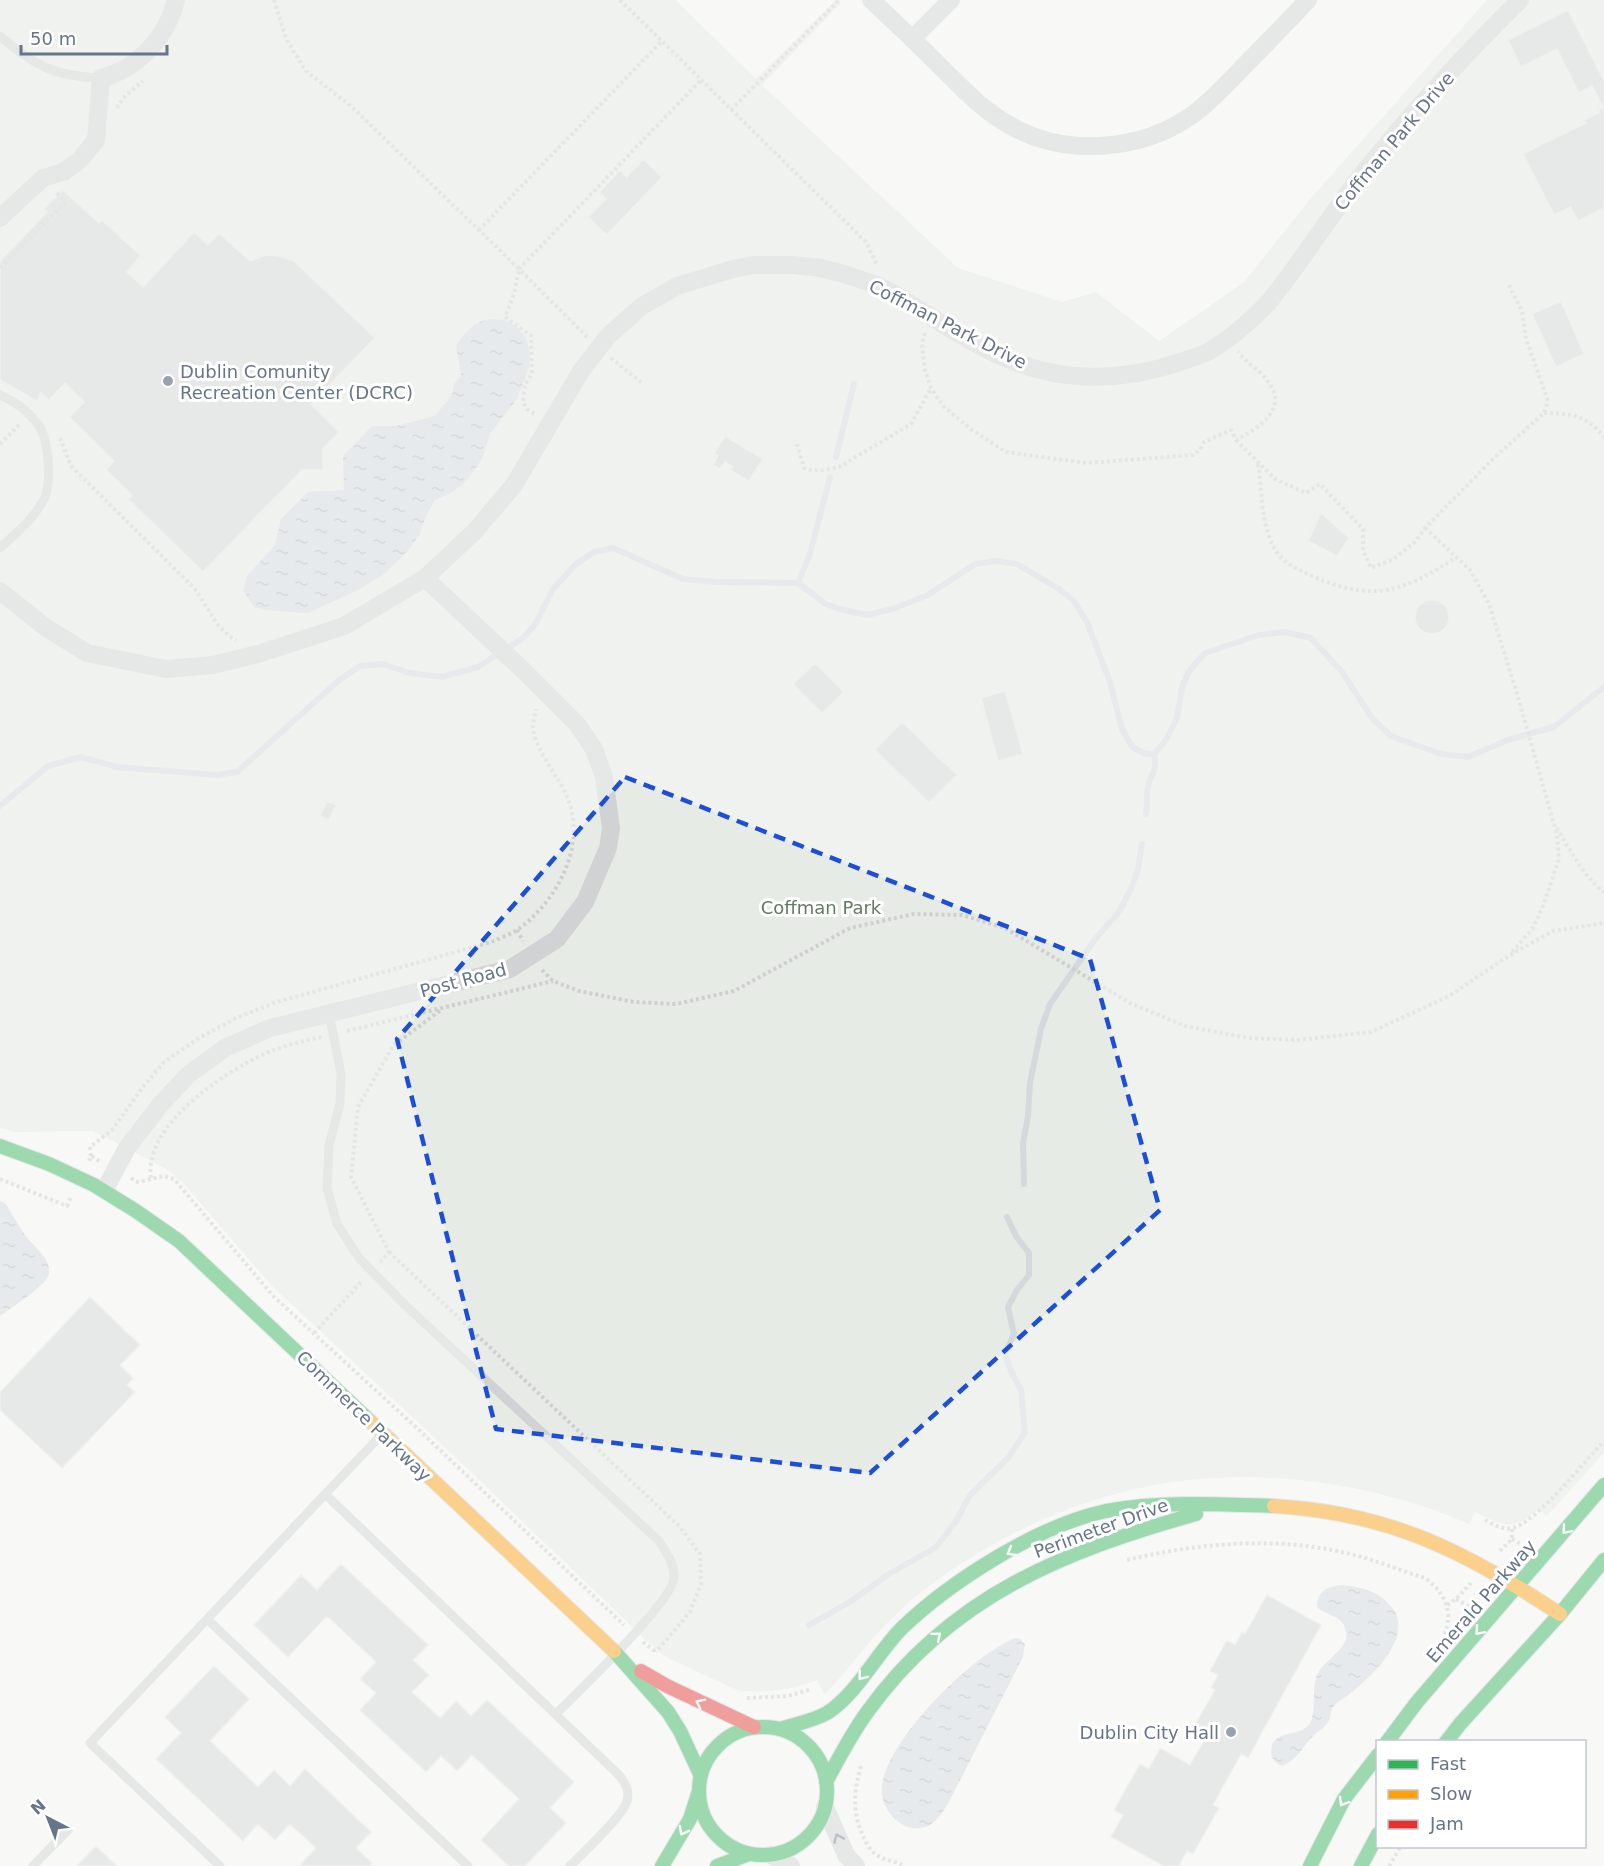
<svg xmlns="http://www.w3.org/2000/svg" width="1604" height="1866" viewBox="0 0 1604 1866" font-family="'DejaVu Sans',sans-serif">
	<defs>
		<pattern id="water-ripples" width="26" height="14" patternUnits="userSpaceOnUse" patternTransform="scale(1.5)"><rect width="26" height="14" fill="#d3d9dd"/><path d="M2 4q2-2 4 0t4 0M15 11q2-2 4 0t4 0" fill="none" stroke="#afb5b9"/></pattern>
	</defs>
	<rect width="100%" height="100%" fill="#f8f8f7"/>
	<path fill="#e7ebe5" d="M0,0H676L756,79L836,0L840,4L762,85L958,268L1062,302L1096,292L1159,341L1243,283L1311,198L1487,0H1604V1453L1547,1516L1538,1509C1513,1532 1504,1526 1475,1512L1469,1524C1371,1481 1246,1464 1140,1488C1058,1506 979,1545 914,1598C898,1612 882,1627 869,1643C854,1660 841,1679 824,1694L817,1680C791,1690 765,1694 737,1690L668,1658L653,1647L468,1469L270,1284L184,1184L168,1170L93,1131L15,1132L0,1128Z"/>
	<path fill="url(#water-ripples)" d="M488,319L505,320L515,326L526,337L530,354L529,368L517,399L490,434L482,459L469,478L453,492L435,500L426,516L420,534L407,552L383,575L358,590L308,613L264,610L254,607L243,590L247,576L275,545L281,519L308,492L344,490L343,456L372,426H395L435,416L452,395L454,383L461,376L456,346C465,332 472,324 488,319Z
		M0,1201L6,1204C12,1214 18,1225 25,1235C33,1246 52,1259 49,1274C46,1286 11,1308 0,1316Z
		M1341,1585C1362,1587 1380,1591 1393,1609C1413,1637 1373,1675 1352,1692C1347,1697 1339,1700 1334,1706C1329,1712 1332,1717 1328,1722C1325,1728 1319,1730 1314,1735C1303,1746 1297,1760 1282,1766C1271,1762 1270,1754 1272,1744C1283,1729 1296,1737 1308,1726C1318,1716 1310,1687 1318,1673C1325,1659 1349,1649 1346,1632C1344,1615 1324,1615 1317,1607C1317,1591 1327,1587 1341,1585Z
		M1015,1638L1020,1639L1025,1644L1023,1657L949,1802C943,1811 938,1821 928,1826C904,1837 878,1809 882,1785C888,1739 972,1655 1015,1638Z"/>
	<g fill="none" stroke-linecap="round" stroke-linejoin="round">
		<path stroke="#d3d9dd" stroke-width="6" d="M836,457L854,384
			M798,583L810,554L830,477
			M0,806L48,766L81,757L117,767L217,775L237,772L338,681L360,666L383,664L409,673L442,677L478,667L523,638L535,625L553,589L576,564L594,552L613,548L683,579L717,582L798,583L826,604L843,610L867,615L892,609L928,595L975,564L996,561L1017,564L1059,589L1073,600L1087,622L1110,682L1122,729L1132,747L1146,754H1154L1166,740L1177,718L1182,687L1189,671L1205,653L1259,635L1284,632L1311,638L1342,672L1372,718L1391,736L1441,754L1468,757L1508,740L1554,727L1604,687
			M1146,814C1148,806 1146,793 1148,786C1153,769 1157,774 1154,754
			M1024,1184L1023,1143L1028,1116L1030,1083L1041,1029L1050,1004L1096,938L1119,912L1130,891L1138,869L1142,844
			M809,1625L850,1602L889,1574L935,1548L955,1523L970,1495L1009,1457L1025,1432L1021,1390L1011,1371L1005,1354L1014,1334L1008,1307L1017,1290L1029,1275V1253L1016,1236L1007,1217"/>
	</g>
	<path fill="#d3d4d5" stroke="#e7e7e6" stroke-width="1.5" d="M1568,10L1604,81V208L1578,221L1571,207L1554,215L1523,154L1586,123L1584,120L1600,112L1598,109L1603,107L1592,86L1579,93L1557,49L1521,67L1508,40Z
		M643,159L662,177L607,235L588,217L606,199L599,192L620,170L627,177Z
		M63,190L99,223L102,220L141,256L127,272L143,287L194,232L208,245L219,233L250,261L267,255L279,256L294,261L375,338L311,404L339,432L323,449V470H302L203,572L128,499L132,495L106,470L114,461L69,417L84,402L65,383L49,400L41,393L37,401L0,380V261L47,212L44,209Z
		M1561,301L1584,354L1556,367L1532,314Z
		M725,436L763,459L749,481L730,470L733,467L725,462L720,469L713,465L718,456L714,453Z
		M1321,513L1349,538L1337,556L1308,541Z
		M1415 617a17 17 0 1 1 34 0a17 17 0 1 1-34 0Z
		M815,663L844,692L822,713L793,684Z
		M1005,691L1023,754L998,761L981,698Z
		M902,722L957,775L929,803L875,750Z
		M327,801L336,805L329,820L320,816Z
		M90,1297L140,1345L120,1365L133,1378L127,1385L135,1392L62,1468L0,1410V1392Z
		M341,1564L428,1645L413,1660L429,1675L412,1692L440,1718L456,1701L471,1716L487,1700L574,1782L550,1808L566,1823L525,1866H509L481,1840L519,1799L472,1755L457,1771L441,1756L426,1772L360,1710L376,1693L360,1679L376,1662L327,1616L288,1657L254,1625L301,1575L317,1590Z
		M1267,1595L1321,1625L1248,1758L1241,1754L1213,1805L1219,1808L1193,1854L1187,1851L1179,1866H1164L1111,1837L1123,1815L1114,1810L1140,1764L1149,1769L1160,1748L1190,1765L1207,1736L1193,1728L1215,1690L1211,1688L1218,1675L1210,1671L1227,1640L1235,1645L1242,1632L1245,1634Z
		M214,1666L249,1699L210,1741L258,1787L274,1770L290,1786L305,1769L371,1832L356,1848L372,1863L369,1866H303L301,1864L316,1848L290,1824L275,1840L258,1824L243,1841L156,1759L181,1733L165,1717Z
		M96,1846L117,1866H77Z"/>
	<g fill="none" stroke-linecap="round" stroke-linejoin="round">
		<defs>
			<path id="fast" d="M0,1146L49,1164L94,1185L136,1211L179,1241L371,1422
				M614,1651L668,1712L680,1731L700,1774
				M699 1791a64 64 0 1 1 128 0a64 64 0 1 1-128 0Z
				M780,1729C795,1724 813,1721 827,1713C857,1694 877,1653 902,1628C951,1581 1039,1525 1106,1511C1160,1501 1219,1504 1274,1506
				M1387,1742L1417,1702L1604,1485
				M1446,1742L1460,1724L1560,1614L1604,1560
				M826,1782C839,1758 851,1734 868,1711C951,1596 1064,1551 1196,1514
				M662,1866L690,1819L698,1794
				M717,1866L749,1854
				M1310,1866L1344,1799L1378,1755
				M1361,1866L1378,1834"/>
			<path id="slow" d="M371,1422L614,1651
				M1274,1506C1391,1513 1464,1551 1560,1614"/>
			<path id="jam" d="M641,1671L667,1686L754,1727"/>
		</defs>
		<use href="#fast" stroke="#d3d5d6" stroke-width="16"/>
		<use href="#slow" stroke="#d3d5d6" stroke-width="16"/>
		<use href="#jam" stroke="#d3d5d6" stroke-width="16"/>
		<path stroke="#cfcfd0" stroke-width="4" stroke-dasharray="3 3" stroke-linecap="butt" d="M274,0L286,39L306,71L352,107L519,269L514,294L505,317L531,336L532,374L525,384L523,402L527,409L536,415
			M620,0L866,242L877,265
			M117,108L124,97L143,81
			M731,110L839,0
			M479,230L661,42
			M0,268L65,202L55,191
			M925,333L922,344L925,370L931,388L943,406L972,430L1006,452L1086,463L1193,455L1200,450L1204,442L1231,430L1236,440C1259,428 1291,408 1266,379C1258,369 1246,362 1238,352
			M587,337L519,269L701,80
			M611,358L642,383
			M1544,413C1572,414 1585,414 1604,437
			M60,438L71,466L195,589L218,625L229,636L236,640
			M1236,440L1275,479L1306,493L1320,484L1363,529V550L1371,568L1392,560L1415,542L1425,528L1494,458L1544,413L1548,401L1526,339L1522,311L1508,283
			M0,444L20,424
			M797,444L804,468C815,473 828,469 839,467L911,424L931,388
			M1258,464C1262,489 1261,518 1271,541C1278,560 1294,568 1312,576C1373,603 1403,592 1457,557
			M1425,528L1470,570L1489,604L1518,697L1557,835L1559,859L1543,906L1533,928L1512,952
			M1557,828C1570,850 1583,876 1604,892
			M517,930L523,941
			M542,970L553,981L579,991L634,1002L676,1004L734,991L850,928L914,914L962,915L1005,928L1130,1003L1185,1026L1248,1038L1297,1040L1371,1032L1449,996L1510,955L1553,931L1604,923
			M347,1031L553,981
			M91,1156L90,1147L112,1130L142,1088L164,1062L199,1038L238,1017L277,1002L491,942C500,938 512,934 520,928C557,900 585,848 569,802C562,780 533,748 533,727C533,721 535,715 536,709
			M89,1161L91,1156L101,1162
			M131,1178L138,1182L164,1176L174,1179L274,1297L419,1430L624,1625
			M151,1178C143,1126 223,1073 264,1054C282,1046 302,1041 322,1037
			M0,1179L67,1206L71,1197
			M389,1252L679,1526L700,1554L701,1584L690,1612L656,1652
			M380,1262L389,1252L351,1177L358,1107L393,1046L442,1009
			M314,1333L363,1280
			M1485,1520C1493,1524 1502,1530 1512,1528C1535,1524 1586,1460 1604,1441
			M1512,1539L1524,1546
			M1500,1551L1512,1539V1528
			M1127,1560C1198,1543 1274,1536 1346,1553C1373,1559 1399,1570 1425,1578C1445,1592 1454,1613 1444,1635
			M1456,1599L1471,1608
			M1447,1605L1456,1599L1471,1583
			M643,1642L656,1652
			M747,1698L788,1696L812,1689
			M861,1766C854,1791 852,1812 863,1836C866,1843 870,1851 877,1855C885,1861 896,1861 904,1866
			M1389,1866L1401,1846"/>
		<path stroke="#d1d2d3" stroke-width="9" d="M0,36C35,66 54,76 101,78
			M0,395C14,401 28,411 37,423C49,437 52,483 44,499C34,519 16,533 0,548
			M329,1013L341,1074L340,1104L329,1145L327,1188L337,1224L359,1258L404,1304L659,1541C666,1552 675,1564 674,1578C673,1601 577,1693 556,1714
			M325,1494L619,1775C625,1783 630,1790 627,1801C623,1816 583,1853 570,1866
			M207,1619L468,1866
			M33,1866L69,1829
			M220,1866L90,1743L382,1434"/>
		<path stroke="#d1d2d3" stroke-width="18" d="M871,0C896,23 920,46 944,70C963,89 982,109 1006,123C1063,158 1142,152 1195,113C1213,99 1229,82 1245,65C1266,44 1287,22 1308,0
			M912,39L951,0
			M0,218L43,178L63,172L79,161L96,140L101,78C138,69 167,37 176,0
			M0,591L45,627L87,653L166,669L213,665L258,654L344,626L425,578L475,531L514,485L581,371L608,336L642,306L677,286L733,269L754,265H793L821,268L844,274L877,285L894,294C931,316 970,344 1010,360C1065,383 1125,381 1180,362C1192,358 1204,355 1214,348C1233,337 1252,319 1267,304C1302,262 1330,215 1364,172C1413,111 1465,54 1520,0
			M105,1189L127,1148L161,1104L188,1075L225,1048L270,1028L510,969L557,939L585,902L608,848L611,828L604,777L594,749L577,724L523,670L425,578
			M825,1807L846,1855L856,1866
			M771,1855L791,1866"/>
		<use href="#fast" stroke="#30b455" stroke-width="14"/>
		<use href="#slow" stroke="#ff9f0a" stroke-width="14"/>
		<use href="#jam" stroke="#e5322d" stroke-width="14"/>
	</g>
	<defs><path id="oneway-chevron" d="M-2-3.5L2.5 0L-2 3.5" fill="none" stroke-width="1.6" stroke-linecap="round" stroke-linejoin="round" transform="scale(1.5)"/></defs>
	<g stroke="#fff">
		<use href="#oneway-chevron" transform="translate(1566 1530) rotate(131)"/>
		<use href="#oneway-chevron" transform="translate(1011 1552) rotate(150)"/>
		<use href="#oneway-chevron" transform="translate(1479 1631) rotate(131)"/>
		<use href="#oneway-chevron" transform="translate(937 1636) rotate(-40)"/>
		<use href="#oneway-chevron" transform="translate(862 1676) rotate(128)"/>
		<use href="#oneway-chevron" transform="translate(700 1703) rotate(-154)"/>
		<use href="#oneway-chevron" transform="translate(1343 1802) rotate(121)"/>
		<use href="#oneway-chevron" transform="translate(683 1831) rotate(118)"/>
	</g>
	<use stroke="#717e90" href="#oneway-chevron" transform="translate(838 1838) rotate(-114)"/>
	<path d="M0 0H1604V1866H0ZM625,777L1090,959L1160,1210L870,1473L496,1429L397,1039Z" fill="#f8f8f7" fill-opacity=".55" fill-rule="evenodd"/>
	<path fill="none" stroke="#1d4ed8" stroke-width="4.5" stroke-dasharray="12 8" stroke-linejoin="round" d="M625,777L1090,959L1160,1210L870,1473L496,1429L397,1039Z"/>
	<g fill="#99a3af" stroke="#fff" stroke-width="2">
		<circle cx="168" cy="381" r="6"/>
		<circle cx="1231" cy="1732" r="6"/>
	</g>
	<g text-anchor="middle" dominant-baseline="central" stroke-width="6" stroke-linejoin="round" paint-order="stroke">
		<g font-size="18" fill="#667588" stroke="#fff">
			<text transform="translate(1394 141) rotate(-50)">Coffman Park Drive</text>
			<text transform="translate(948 324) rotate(27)">Coffman Park Drive</text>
			<text transform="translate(463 980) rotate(-15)">Post Road</text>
			<text transform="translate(364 1416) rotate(44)">Commerce Parkway</text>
			<text transform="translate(1101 1528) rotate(-20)">Perimeter Drive</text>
			<text transform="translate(1481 1601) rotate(-49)">Emerald Parkway</text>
		</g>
		<g font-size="18" fill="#667588" stroke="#fff" text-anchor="start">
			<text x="180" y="371">Dublin Comunity<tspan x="180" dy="21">Recreation Center (DCRC)</tspan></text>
			<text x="1219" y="1732" text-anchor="end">Dublin City Hall</text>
		</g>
		<g font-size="18" fill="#647a61" stroke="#fff">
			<text x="821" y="907">Coffman Park</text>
		</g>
	</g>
	<rect x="1376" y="1740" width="210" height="108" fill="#ffffff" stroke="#c2c8cf" stroke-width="1.5"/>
	<rect x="1388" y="1760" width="30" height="9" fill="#30b455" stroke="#c2c8cf" stroke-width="1.5"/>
	<text x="1430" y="1770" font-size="18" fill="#667588">Fast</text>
	<rect x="1388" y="1790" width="30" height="9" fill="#ff9f0a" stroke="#c2c8cf" stroke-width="1.5"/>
	<text x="1430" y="1800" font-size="18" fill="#667588">Slow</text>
	<rect x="1388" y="1820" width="30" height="9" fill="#e5322d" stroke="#c2c8cf" stroke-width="1.5"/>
	<text x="1430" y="1830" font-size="18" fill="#667588">Jam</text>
	<g transform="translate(48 1818) rotate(318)" stroke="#ffffff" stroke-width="4.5" paint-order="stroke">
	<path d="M0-4.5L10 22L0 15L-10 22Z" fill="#667588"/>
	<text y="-9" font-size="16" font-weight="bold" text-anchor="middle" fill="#667588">N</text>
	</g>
	<path d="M21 45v9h146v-9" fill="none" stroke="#667588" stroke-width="3"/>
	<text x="30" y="45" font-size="18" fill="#667588" stroke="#ffffff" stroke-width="4.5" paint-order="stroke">50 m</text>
</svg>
